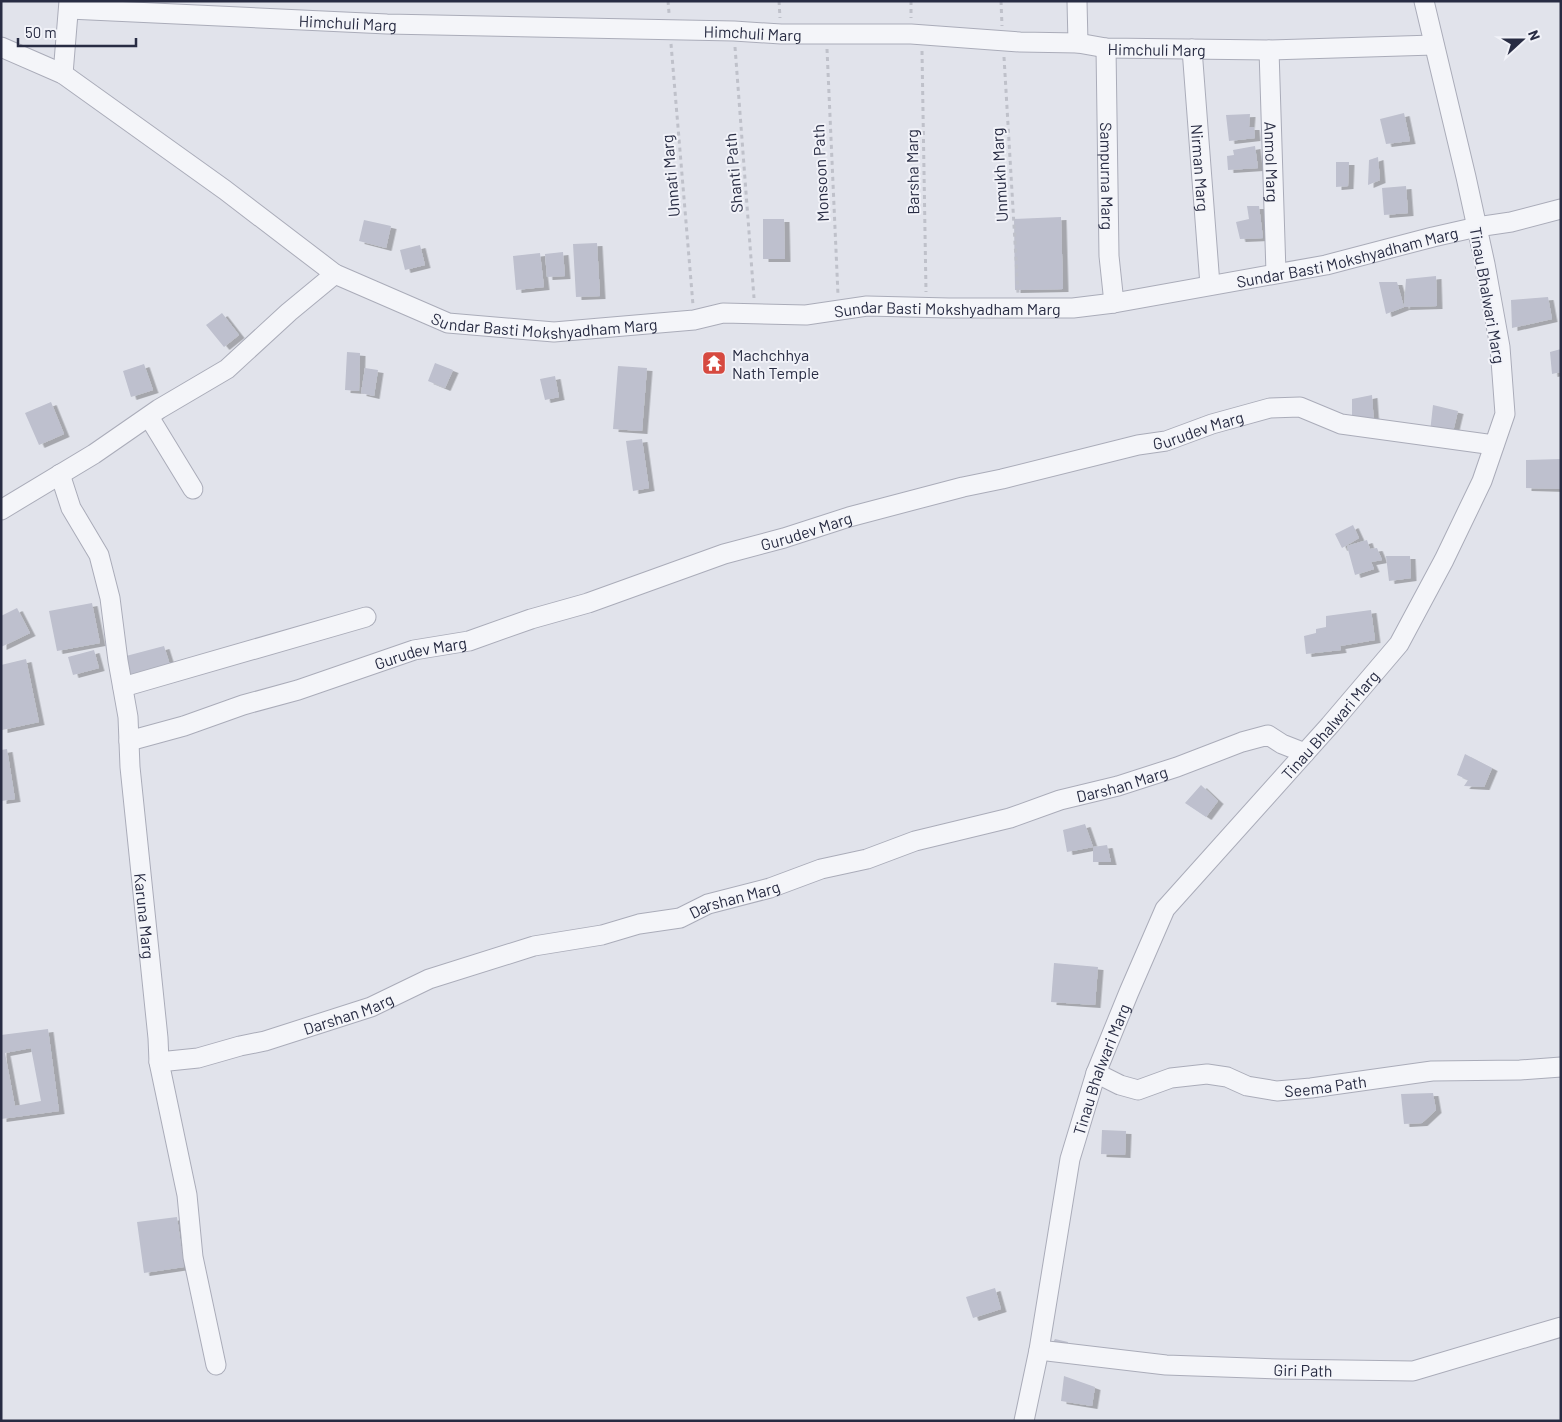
<svg xmlns="http://www.w3.org/2000/svg" width="1562" height="1422" viewBox="0 0 1562 1422" font-family="Barlow,sans-serif">
	<defs>
		<filter id="shadow"><feDropShadow dx="5.5" dy="3" stdDeviation="0" flood-color="#0004"/></filter>
	</defs>
	<rect width="100%" height="100%" fill="#e1e3eb"/>
	<path fill="#bec0ce" fill-rule="evenodd" filter="url(#shadow)" d="M1404,113L1410,141L1386,144L1380,119Z
		M1250,114L1249,127H1254L1255,138L1229,141L1226,115Z
		M1255,146L1258,168L1228,170L1227,156L1234,155L1233,150Z
		M1378,157L1380,180L1368,185L1369,160Z
		M1336,162H1349L1348,186L1336,187Z
		M1406,186L1408,213L1384,215L1382,188Z
		M1247,206H1259L1263,238L1240,239L1236,222L1249,219Z
		M1061,217L1063,289L1015,290L1014,219Z
		M763,219H784L785,259H763Z
		M364,220L391,226L386,248L359,241Z
		M597,243L600,296L576,297L573,244Z
		M420,245L425,265L405,270L400,250Z
		M563,252L565,276L547,277L545,254Z
		M540,253L544,287L516,290L513,256Z
		M1436,276L1437,306L1404,307L1386,314L1379,282H1397L1404,307L1406,279Z
		M1548,297L1552,319L1512,328L1511,300Z
		M222,313L239,335L224,347L206,325Z
		M1561,349V372L1552,374L1550,352Z
		M347,352L360,353L359,391L345,390Z
		M435,363L453,370L445,388L428,381Z
		M144,364L153,390L131,397L123,371Z
		M618,366L647,368L642,431L613,429Z
		M365,368L378,370L374,396L361,393Z
		M555,376L559,397L545,400L540,379Z
		M1372,395L1374,424L1352,417V399Z
		M51,402L64,434L39,445L25,413Z
		M1433,405L1458,411L1452,436L1430,432Z
		M642,439L649,488L633,491L626,441Z
		M1561,459V489L1526,488V460Z
		M1353,525L1359,538L1342,548L1335,534Z
		M1367,540L1370,549L1377,548L1382,560L1371,562L1374,569L1355,575L1347,546Z
		M1386,556H1410L1411,578L1389,581Z
		M92,603L100,643L57,651L49,611Z
		M17,608L30,633L1,647V616Z
		M1371,610L1375,640L1340,646L1341,650L1306,654L1304,636L1316,633V629L1326,627V616Z
		M164,646L170,665L131,676L126,656Z
		M94,650L99,668L73,675L68,657Z
		M26,659L39,722L2,730L1,665Z
		M7,749L15,799L1,801V750Z
		M1465,754L1492,768L1484,787L1464,786L1468,780L1457,775Z
		M1201,785L1218,801L1206,817L1185,803Z
		M1085,824L1093,847L1107,845L1111,862H1093V847L1067,852L1063,830Z
		M1054,963L1098,967L1095,1005L1051,1002Z
		M48,1029L59,1111L1,1119V1035ZM31,1048L41,1101L15,1106L5,1053Z
		M1433,1093L1436,1110L1422,1123L1404,1124L1401,1094Z
		M1102,1130L1126,1131L1125,1155L1101,1154Z
		M177,1217L184,1267L144,1273L137,1222Z
		M995,1288L1001,1309L973,1318L966,1297Z
		M1055,1339L1068,1342L1067,1349L1052,1344Z
		M1064,1376L1095,1387L1092,1406L1061,1401Z"/>
	<g fill="none" stroke-linecap="round" stroke-linejoin="round">
		<defs>
			<g id="minor">
				<path d="M1077,1L1078,43"/>
				<path id="s1" d="M69,9L387,24L734,31L781,34H911L1020,42L1078,43L1106,48L1269,50L1434,45"/>
				<path id="s2" d="M1,47L63,74L225,190L335,274L448,323L554,332L694,320L723,313L806,315L867,306L949,308H1073L1114,303L1326,265L1433,237L1477,227L1511,222L1561,209"/>
				<path id="s3" d="M1106,48L1109,256L1114,303"/>
				<path id="s4" d="M1192,49L1210,285"/>
				<path id="s5" d="M1269,50L1276,273"/>
				<path d="M63,74L69,1"/>
				<path d="M149,417L193,489"/>
				<path id="s6" d="M60,474L71,508L99,555L110,598L118,661L128,717L130,767L158,1038L159,1062L187,1195L193,1257L216,1365"/>
				<path d="M1,510L94,454L159,409L227,369L289,312L335,274"/>
				<path d="M123,687L366,617"/>
				<path id="s7" d="M129,741L184,726L243,705L298,690L414,650L469,641L531,619L588,603L724,554L784,538L849,517L963,487L1002,479L1138,445L1166,441L1212,424L1270,408L1300,407L1341,424L1494,445"/>
				<path id="s8" d="M159,1062L198,1058L240,1046L265,1041L371,1007L429,979L534,946L602,935L639,924L680,918L708,904L770,888L821,869L867,859L915,841L1010,818L1060,800L1118,786L1177,767L1242,742L1268,735L1282,744L1305,753"/>
				<path id="s9" d="M1096,1073L1120,1085L1138,1090L1171,1078L1207,1074L1227,1077L1247,1086L1277,1091L1311,1088L1432,1071L1520,1070L1561,1067"/>
				<path id="s10" d="M1039,1350L1166,1365L1279,1369L1413,1371L1561,1327"/>
				<path id="s11" d="M1024,1421L1039,1350L1070,1159L1096,1073L1129,992L1165,909L1330,725L1399,644L1444,560L1482,481L1505,414L1500,347L1485,264L1466,177L1424,1"/>
			</g>
		</defs>
		<use href="#minor" stroke="#aaacb9" stroke-width="21"/>
		<path stroke="#bfc1ca" stroke-width="3" stroke-dasharray="4 4" stroke-linecap="butt" d="M668,1L669,13
			M779,1L780,18
			M911,1V18
			M1001,1L1002,26
			M671,44L693,305
			M735,47L754,298
			M827,49L838,295
			M922,51L926,292
			M1004,57L1018,293"/>
		<use href="#minor" stroke="#f4f5f9" stroke-width="19"/>
	</g>
	<defs>
		<symbol id="temple-square" viewBox="-11 -11 22 22"><rect x="-9" y="-9" width="18" height="18" rx="4" fill="#d6493f" stroke="#f1f2f8"/><path d="M0-6L5-2H3V0L6.5 2.5H4V6H1.5V3h-3V6H-4V2.5H-6.5L-3 0V-2H-5Z" fill="#fff"/></symbol>
	</defs>
	<g fill-rule="evenodd">
		<use href="#temple-square" x="700" y="349" width="28" height="28"/>
	</g>
	<g text-anchor="middle" dominant-baseline="central" stroke-width="4" stroke-linejoin="round" paint-order="stroke">
		<g font-size="16" fill="#282c43" stroke="#f1f2f8">
			<text stroke="none"><textPath href="#s1" startOffset="279">Himchuli Marg</textPath></text>
			<text stroke="none"><textPath href="#s1" startOffset="684">Himchuli Marg</textPath></text>
			<text stroke="none"><textPath href="#s1" startOffset="1089">Himchuli Marg</textPath></text>
			<text stroke="none"><textPath href="#s5" startOffset="112">Anmol Marg</textPath></text>
			<text stroke="none"><textPath href="#s4" startOffset="119">Nirman Marg</textPath></text>
			<text transform="translate(912 172) rotate(-91)">Barsha Marg</text>
			<text transform="translate(733 173) rotate(-95)">Shanti Path</text>
			<text transform="translate(820 173) rotate(-93)">Monsoon Path</text>
			<text transform="translate(999 175) rotate(-93)">Unmukh Marg</text>
			<text transform="translate(670 176) rotate(-95)">Unnati Marg</text>
			<text stroke="none"><textPath href="#s3" startOffset="128">Sampurna Marg</textPath></text>
			<text stroke="none"><textPath href="#s2" startOffset="1435">Sundar Basti Mokshyadham Marg</textPath></text>
			<text transform="translate(1488 295) rotate(80)">Tinau Bhalwari Marg</text>
			<text stroke="none"><textPath href="#s2" startOffset="1030">Sundar Basti Mokshyadham Marg</textPath></text>
			<text stroke="none"><textPath href="#s2" startOffset="625">Sundar Basti Mokshyadham Marg</textPath></text>
			<text stroke="none"><textPath href="#s7" startOffset="1115">Gurudev Marg</textPath></text>
			<text stroke="none"><textPath href="#s7" startOffset="710">Gurudev Marg</textPath></text>
			<text stroke="none"><textPath href="#s7" startOffset="305">Gurudev Marg</textPath></text>
			<text stroke="none"><textPath href="#s11" startOffset="781">Tinau Bhalwari Marg</textPath></text>
			<text stroke="none"><textPath href="#s8" startOffset="1006">Darshan Marg</textPath></text>
			<text stroke="none"><textPath href="#s8" startOffset="601">Darshan Marg</textPath></text>
			<text stroke="none"><textPath href="#s6" startOffset="455">Karuna Marg</textPath></text>
			<text stroke="none"><textPath href="#s8" startOffset="196">Darshan Marg</textPath></text>
			<text stroke="none"><textPath href="#s11" startOffset="361">Tinau Bhalwari Marg</textPath></text>
			<text stroke="none"><textPath href="#s9" startOffset="238">Seema Path</textPath></text>
			<text stroke="none"><textPath href="#s10" startOffset="265">Giri Path</textPath></text>
		</g>
		<g font-size="16" fill="#282c43" stroke="#f1f2f8" text-anchor="start">
			<text x="732" y="354">Machchhya<tspan x="732" dy="18">Nath Temple</tspan></text>
		</g>
	</g>
	<rect width="1562" height="1422" fill="none" stroke="#282c43" stroke-width="5"/>
	<g transform="translate(1522 40) rotate(69)" stroke="#f1f2f8" stroke-width="4" paint-order="stroke">
	<path d="M0-4L9 19L0 12L-9 19Z" fill="#282c43"/>
	<text y="-8" font-size="14" font-weight="bold" text-anchor="middle" fill="#282c43">N</text>
	</g>
	<path d="M18 38v8h118v-8" fill="none" stroke="#282c43" stroke-width="2.5"/>
	<text x="25" y="38" font-size="15" fill="#282c43" stroke="#f1f2f8" stroke-width="4" paint-order="stroke">50 m</text>
</svg>
